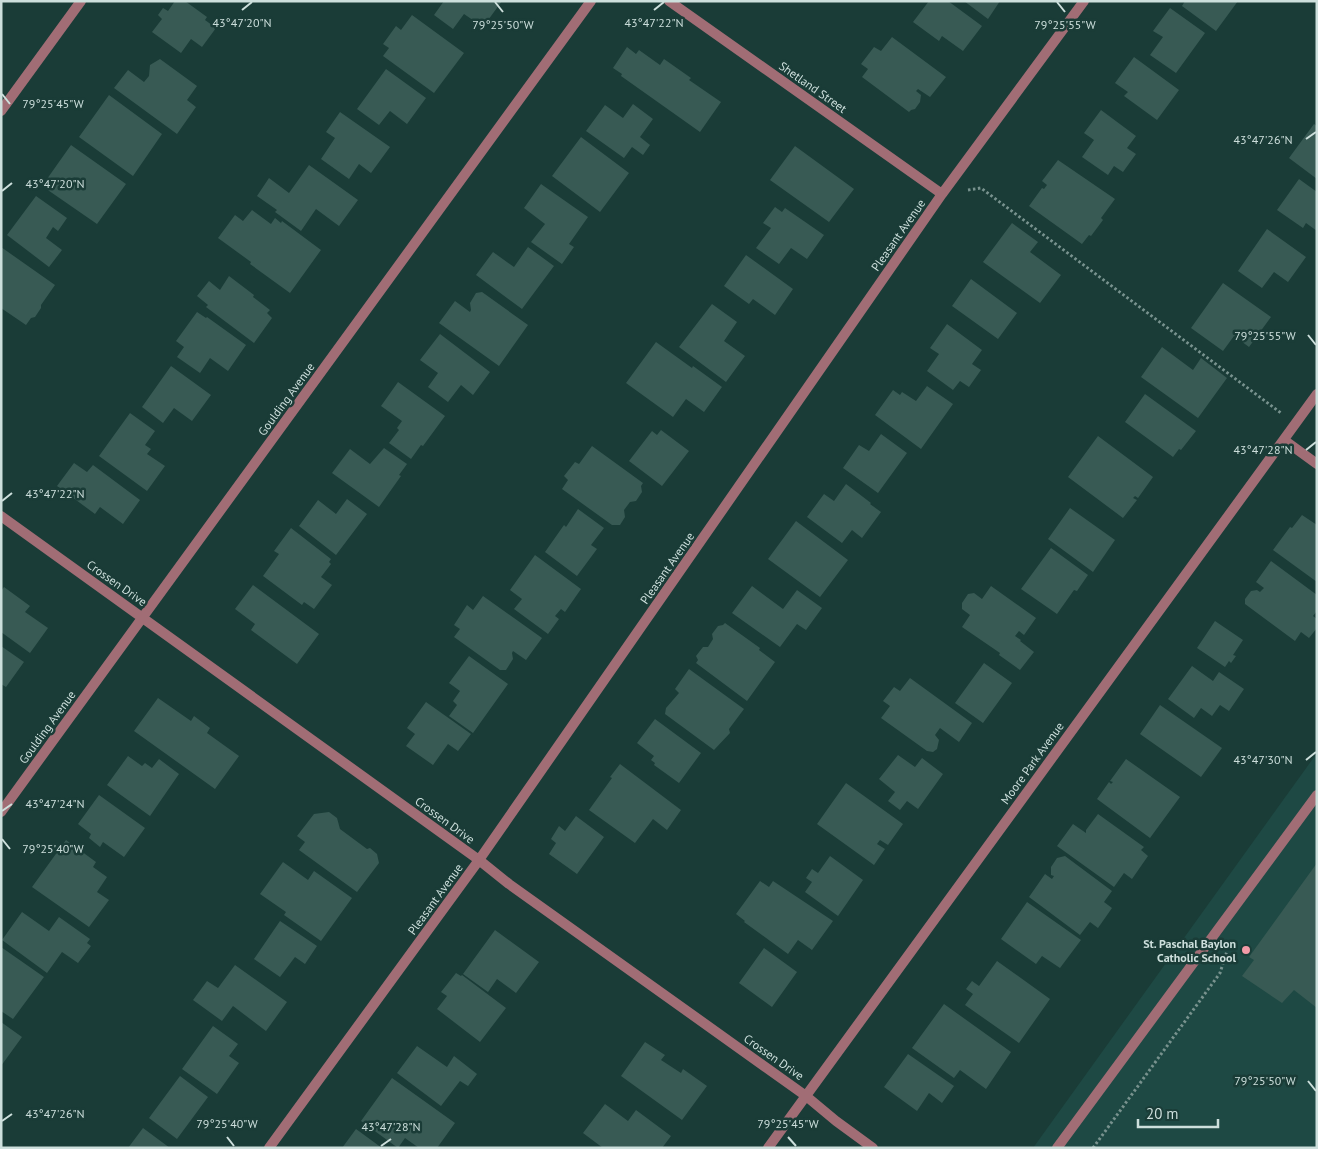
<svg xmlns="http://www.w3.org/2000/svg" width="1318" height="1149" viewBox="0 0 1318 1149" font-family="'PT Sans',sans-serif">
	<rect width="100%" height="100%" fill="#1a3c37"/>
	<path fill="#1e4944" d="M1317,753V1148H1033Z"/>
	<path fill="#385a54" d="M175,1H185L207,17L205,20L216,28L202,47L191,39L181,53L152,32L162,19L158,15L163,8L168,11Z
		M444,1H502L483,27L464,14L453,29L434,15Z
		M929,1H948L982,26L963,51L942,36L939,41L913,22Z
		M964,1H1000L988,19Z
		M1185,1H1238L1216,31L1182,6Z
		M1170,8L1205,33L1176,73L1150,55L1163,37L1153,31Z
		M412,15L464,53L434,93L383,56L389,48L383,44L396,26L401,30Z
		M892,37L946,77L930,97L918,89L916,91L921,95L920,102L915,109L911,110L909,112L862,77L868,69L861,64L874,47L881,51Z
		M627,47L636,54L639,50L660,65L664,59L691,78L689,80L721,102L700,132L621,76L622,74L613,68Z
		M1134,57L1179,90L1157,120L1124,96L1128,92L1115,83Z
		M160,59L197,86L187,100L196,107L177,134L114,88L128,70L144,82L149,76L150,65Z
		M386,69L426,98L407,124L390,111L379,125L357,109Z
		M109,95L162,134L133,176L79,137Z
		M633,104L653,119L640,137L650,145L643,155L632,147L624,158L586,131L605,105L623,118Z
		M1101,110L1136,136L1127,148L1136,154L1123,172L1114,166L1108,175L1082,157L1094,140L1084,133Z
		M340,112L390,147L371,173L359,164L349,179L321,159L335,138L326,132Z
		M1314,124L1317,126V179L1289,158Z
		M581,137L629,173L600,212L552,176Z
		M71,145L126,184L97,224L42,186Z
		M795,146L854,189L829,222L770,180Z
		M1058,160L1115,199L1101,218L1103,220L1091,236L1089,235L1082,244L1029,206L1042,188L1044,189L1047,185L1042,181Z
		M309,165L358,200L339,226L316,209L301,231L275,212L277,210L257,196L269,178L289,193Z
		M1299,179L1317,192V231L1306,223L1303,228L1277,210Z
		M541,184L588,217L569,244L574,247L562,264L531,242L545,224L524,208Z
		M36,196L67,218L58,231L53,227L46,238L62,250L49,267L7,235Z
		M775,207L782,212L785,208L824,235L807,259L791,248L779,264L756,248L771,228L763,223Z
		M252,210L271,224L275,218L281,223L282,221L321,250L290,293L250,264L251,262L218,238L235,215L243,221Z
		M1012,223L1038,242L1030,252L1061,275L1040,303L983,262Z
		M1267,229L1306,257L1288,282L1274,272L1262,288L1238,271Z
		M1,247L55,285L41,305V308L35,317L31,318L26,325L1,308Z
		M528,247L554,266L522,309L476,275L493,252L514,267Z
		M746,255L793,289L775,315L753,299L749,304L724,286Z
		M229,276L254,295L253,297L270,310L267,313L272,318L254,343L206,307L208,305L197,296L209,281L220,290Z
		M971,279L1017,313L998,339L952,306Z
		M1223,283L1271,317L1249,347L1234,336L1223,351L1191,328Z
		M482,292L528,325L499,366L439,323L455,301L470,312L471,310L470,303L476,293Z
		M712,304L737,322L724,341L745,356L726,382L679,347Z
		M197,312L206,318L207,317L246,345L228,371L210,358L200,373L177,357L184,347L176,341Z
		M947,324L982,350L972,364L981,370L969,387L960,381L953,390L927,371L939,354L930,348Z
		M440,334L490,372L473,395L461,385L448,402L428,387L438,373L420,360Z
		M656,342L692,368L693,366L722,387L704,412L686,399L673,417L626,383Z
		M1162,347L1193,370L1201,358L1227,378L1198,418L1141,377Z
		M171,366L211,395L192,421L174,408L163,423L142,407Z
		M398,382L445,416L423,446L421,445L411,459L389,443L399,430L397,428L402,421L381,406Z
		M927,386L953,404L921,449L875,415L893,390L900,395L902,392L916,401Z
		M1145,394L1196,431L1181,450L1179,449L1173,457L1125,422Z
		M130,413L155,431L145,445L151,449L147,454L165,466L147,491L99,456Z
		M661,430L689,451L662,486L629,461L652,431L657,435Z
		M881,434L907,453L878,493L843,468L859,445L869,451Z
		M1098,436L1153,477L1138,498L1135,496L1133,498L1137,500L1123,518L1068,477Z
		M592,446L643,483L641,486L642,492L636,501L630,502L624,510L625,517L620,525H612L562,489L568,480L564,476L575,462L579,464Z
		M384,448L407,464L399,475L401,476L379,507L332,473L350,449L370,464Z
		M74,463L87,472L93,465L140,500L123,524L100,507L95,514L57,486Z
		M846,484L871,503L870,504L881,512L862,538L852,530L842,543L807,517L824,494L834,501Z
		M347,499L367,514L336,555L299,526L318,500L336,514Z
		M1070,508L1115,540L1093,572L1048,539Z
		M578,509L604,528L591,545L597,549L577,576L545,552L564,525L566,527Z
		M1302,515L1317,525V582L1273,550L1290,527L1292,528Z
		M796,521L848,560L820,597L768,559Z
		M291,528L331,559L329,562L331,564L321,577L332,585L314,609L304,602L302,605L263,576L279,554L274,551Z
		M1051,548L1088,575L1077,591L1074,590L1057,614L1021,589Z
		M535,555L581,589L565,612L561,609L555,616L559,619L548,634L514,609L522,599L510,590Z
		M1271,561L1317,595V611L1313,616L1317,619V628L1309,638L1301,632L1295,641L1245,604V599L1251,591L1257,590L1260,592L1264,588L1256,582Z
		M253,585L319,634L297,664L251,630L255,624L235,609Z
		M752,586L783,609L797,590L822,608L806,630L797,624L780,647L732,613Z
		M991,586L1036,618L1024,635L1019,631L1015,636L1021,640L1020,641L1034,652L1020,670L999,655L1000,653L962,627L970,615L962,609V603L968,594L974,593L982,599Z
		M4,587L30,606L25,612L48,628L30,653L1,632V591Z
		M483,596L542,638L526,660L513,651L512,653L513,659L506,670H500L454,637L460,629L454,625L467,605L473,610Z
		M1215,621L1243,640L1233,655L1236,656L1231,663L1229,661L1225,667L1197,648Z
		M725,623L760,648L759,650L775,662L747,701L696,663L698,660L696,656L703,647H708L713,639L712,634L718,626L723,625Z
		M1,646L24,662L6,687L1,684Z
		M469,656L508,684L473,733L449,716L457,705L453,701L460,691L449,683Z
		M984,663L1012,683L983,723L955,703Z
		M1192,666L1213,681L1219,672L1244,689L1229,711L1220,705L1212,716L1201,708L1194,718L1168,699Z
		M689,669L744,709L729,729L730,733L714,750L665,714L666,708L679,693L675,689Z
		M910,678L972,723L959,742L940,728L935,735L939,740L937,749L933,752L927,751L881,718L890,706L883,701L894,687L900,691Z
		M158,698L191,721L194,716L210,728L207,733L239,756L215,789L134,731Z
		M426,702L471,734L458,751L448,744L433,765L406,746L415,734L407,728Z
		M1160,705L1222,748L1201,777L1140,734Z
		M655,719L701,753L679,783L654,765L655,763L651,760L654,756L637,743Z
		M898,755L915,767L922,758L943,774L918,809L907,801L900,810L888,801L895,792L879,779Z
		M128,756L142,766L145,763L152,768L159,759L179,774L150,816L107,785Z
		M1126,759L1180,797L1150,838L1097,799L1109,782L1111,784L1113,782L1110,781Z
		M620,764L681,810L667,830L653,819L635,843L589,810L612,778L610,777Z
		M846,783L903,824L888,845L880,840L877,844L885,849L874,865L817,824Z
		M99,795L145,828L124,857L103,842L100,847L89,838L91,834L78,824Z
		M329,812L337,818L340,829L367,849L370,848L377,854L379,863L357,892L299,850L305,842L297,836L314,814Z
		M1098,814L1144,847L1141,850L1148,856L1132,879L1124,873L1114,887L1057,846L1073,824L1086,833V830Z
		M576,816L604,837L577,874L549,854L556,843L551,839L559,826L565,831Z
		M66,840L96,862L93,867L107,877L97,892L109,900L89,927L32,887Z
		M830,856L863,880L838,916L805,892L812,882L806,878L812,869L818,873Z
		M1065,856L1112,891L1104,902L1112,908L1098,928L1090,922L1080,935L1029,897L1045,874L1052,879L1054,876L1051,875V867L1057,858Z
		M283,862L308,880L314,871L352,898L321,941L284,915L286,912L260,894Z
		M1317,863V1008L1294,990L1282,1003L1242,976L1254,960L1249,957Z
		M760,881L769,887L773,881L833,921L812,950L798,940L788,954L744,922L745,921L736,914Z
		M1027,902L1081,940L1060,968L1042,956L1036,964L1001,939Z
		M22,912L49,931L59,917L90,939L87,943L91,946L78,963L62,952L47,973L2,940Z
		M280,921L317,946L305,964L295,957L280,977L254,959Z
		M495,930L539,962L516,993L497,979L488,992L463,974Z
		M1,947L44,977L13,1019L1,1011Z
		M764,948L797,972L772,1007L739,983Z
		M997,961L1050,999L1019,1043L965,1005L973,994L966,989L972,981L979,986Z
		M235,965L287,1002L266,1031L233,1006L222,1021L193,1000L207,981L218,988Z
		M456,973L461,976L462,975L506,1008L480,1042L437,1009L447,996L441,992Z
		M944,1004L1011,1052L986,1089L960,1070L954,1078L912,1048Z
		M1,1022L22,1037L1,1066Z
		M213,1026L238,1044L229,1056L239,1063L217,1094L182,1069Z
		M645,1042L665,1055L661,1060L681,1073L683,1069L707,1086L682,1120L621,1076Z
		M417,1046L447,1067L454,1056L477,1074L468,1086L460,1081L441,1106L397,1073Z
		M908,1054L954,1086L942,1103L929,1093L917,1111L884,1087Z
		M180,1076L208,1097L177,1139L149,1118Z
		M392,1078L455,1123L437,1148H419L405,1138L398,1148L361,1121Z
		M605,1104L628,1121L636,1110L671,1136L662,1148H603L583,1133Z
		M143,1128L170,1148H128Z
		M356,1129L382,1148H342Z"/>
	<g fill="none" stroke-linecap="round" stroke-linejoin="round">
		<path stroke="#78928e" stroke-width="3" stroke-dasharray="2.5 2.5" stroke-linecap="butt" d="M968,190L981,188L1281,413
			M1093,1148L1220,973L1227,951"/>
		<path stroke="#a16d75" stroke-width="10" d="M1057,1148L1317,795"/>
		<path stroke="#a16d75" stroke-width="10" d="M669,1L942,194
			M1,111L81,1
			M1284,440L1317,464
			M1,516L479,860L509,884L806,1096L836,1121L873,1148
			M1,812L591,1
			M269,1148L479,860L942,194L1084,1
			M768,1148L1317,394"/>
	</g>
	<path fill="none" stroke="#cddfdc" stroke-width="2" d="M495,2L503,12M1057,2L1065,12M242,10L252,2M654,10L664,2M2,94L10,104M1306,139L1316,132M2,191L12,183M1308,335L1316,345M1306,450L1316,442M2,501L12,493M1306,760L1316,752M2,811L12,804M2,839L10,849M1308,1081L1316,1091M2,1121L12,1114M227,1137L234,1146M788,1137L796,1146M381,1146L391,1139"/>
	<circle fill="#f39aa7" stroke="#1a3c37" stroke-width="2" cx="1246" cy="950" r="5"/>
	<g text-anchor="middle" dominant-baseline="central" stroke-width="5" stroke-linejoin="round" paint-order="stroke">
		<g font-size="12" fill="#cddfdc" stroke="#1a3c37">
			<text transform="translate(813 87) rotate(35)">Shetland Street</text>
			<text transform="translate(898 235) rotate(-55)">Pleasant Avenue</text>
			<text transform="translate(286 399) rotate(-54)">Goulding Avenue</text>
			<text transform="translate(667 568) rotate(-55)">Pleasant Avenue</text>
			<text transform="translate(117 583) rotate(35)">Crossen Drive</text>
			<text transform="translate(47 727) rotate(-54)">Goulding Avenue</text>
			<text transform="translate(1032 763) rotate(-54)">Moore Park Avenue</text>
			<text transform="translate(445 820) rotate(36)">Crossen Drive</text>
			<text transform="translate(435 899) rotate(-54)">Pleasant Avenue</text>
			<text transform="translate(774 1057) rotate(35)">Crossen Drive</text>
		</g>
		<g font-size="12" font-weight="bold" fill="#cddfdc" stroke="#1a3c37" text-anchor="end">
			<text x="1236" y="943">St. Paschal Baylon<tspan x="1236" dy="14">Catholic School</tspan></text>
		</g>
	</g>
	<g font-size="12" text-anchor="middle" fill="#cddfdc" stroke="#1a3c37" stroke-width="5" stroke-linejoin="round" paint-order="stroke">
		<text x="242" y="27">43°47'20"N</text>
		<text x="654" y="27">43°47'22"N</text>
		<text x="503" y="29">79°25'50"W</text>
		<text x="1065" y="29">79°25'55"W</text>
		<text x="53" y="108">79°25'45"W</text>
		<text x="1263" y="144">43°47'26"N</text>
		<text x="55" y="188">43°47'20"N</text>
		<text x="1265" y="340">79°25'55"W</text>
		<text x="1263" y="454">43°47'28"N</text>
		<text x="55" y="498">43°47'22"N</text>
		<text x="1263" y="764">43°47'30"N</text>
		<text x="55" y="808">43°47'24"N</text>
		<text x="53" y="853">79°25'40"W</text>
		<text x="1265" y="1085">79°25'50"W</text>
		<text x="55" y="1118">43°47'26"N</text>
		<text x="227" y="1128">79°25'40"W</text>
		<text x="788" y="1128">79°25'45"W</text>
		<text x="391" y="1131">43°47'28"N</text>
	</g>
	<rect width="1318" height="1149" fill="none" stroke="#cddfdc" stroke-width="5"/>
	<path d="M1138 1119v8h80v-8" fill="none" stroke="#cddfdc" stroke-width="2.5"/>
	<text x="1146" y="1119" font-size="15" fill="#cddfdc" stroke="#1a3c37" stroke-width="4" paint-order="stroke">20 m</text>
</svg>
